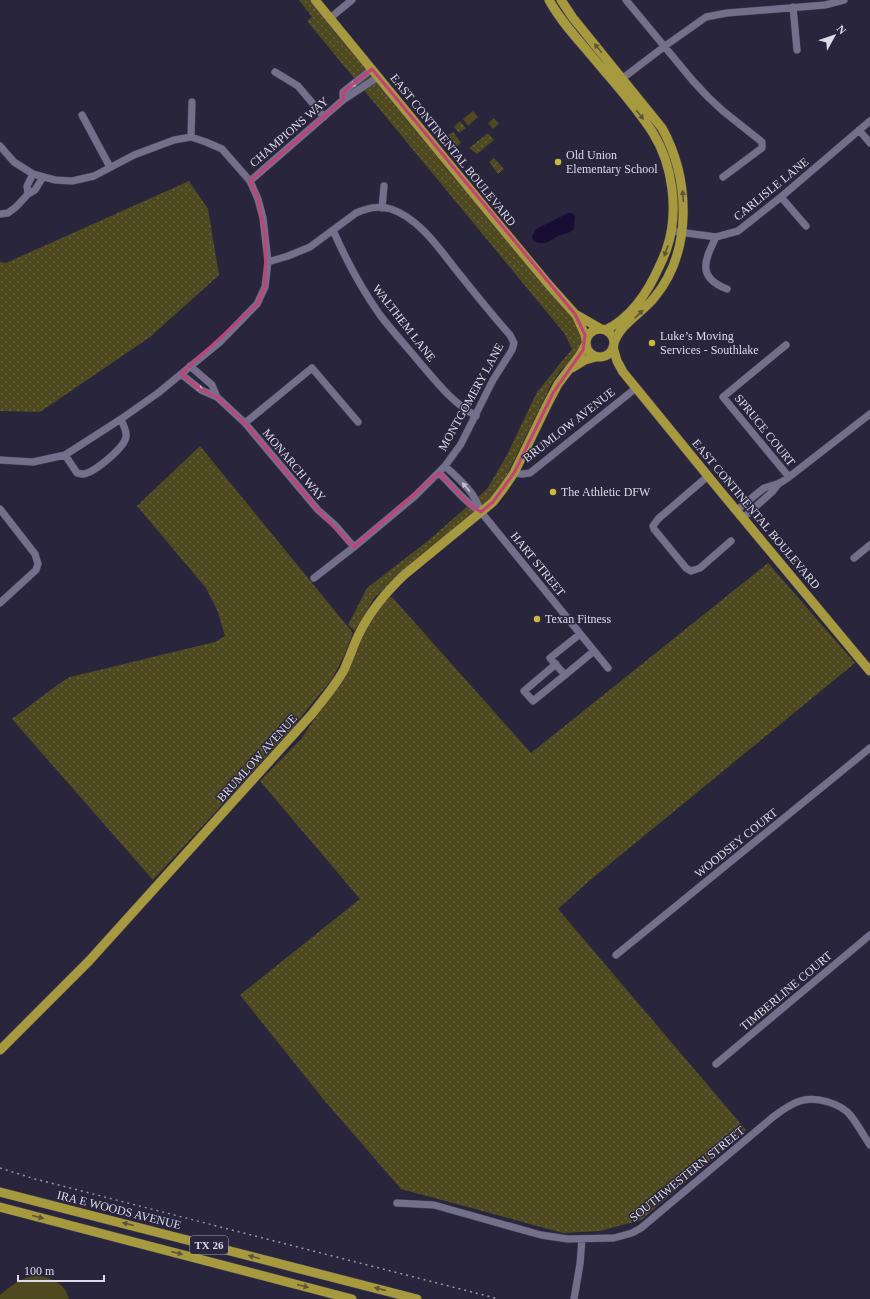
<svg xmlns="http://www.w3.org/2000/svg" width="870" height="1299" viewBox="0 0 870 1299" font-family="Georgia,serif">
	<defs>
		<pattern id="grass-dots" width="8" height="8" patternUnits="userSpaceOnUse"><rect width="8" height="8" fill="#4f491f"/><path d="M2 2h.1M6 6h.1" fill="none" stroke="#686340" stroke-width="1.8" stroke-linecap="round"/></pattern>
		<pattern id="garden-furrows" width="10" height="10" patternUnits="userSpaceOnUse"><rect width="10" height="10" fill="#4f491f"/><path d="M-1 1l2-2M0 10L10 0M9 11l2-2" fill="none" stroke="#686340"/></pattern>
	</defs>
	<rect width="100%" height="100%" fill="#29253c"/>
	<path fill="url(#grass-dots)" d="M299,0H309L577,323L583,343L578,354L560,371L552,383L504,481L492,498L396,577L374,598L355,631L348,625L367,588L429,540L487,489L506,457L537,392L572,349L564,333L307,21L312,17Z
		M460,121L466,128L459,133L454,127Z
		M453,132L461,143L457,146L448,135Z
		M488,133L494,140L477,154L469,148Z
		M189,181L208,209L219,275L150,337L40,412L0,411V262L6,263Z
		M200,446L353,633L343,658L332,679L288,733L153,880L12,719L60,683L70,677L215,642L225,636L218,612L206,588L137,506Z
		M768,563L855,663L589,881L558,909L746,1130L641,1220L600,1231L563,1233L401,1189L324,1100L240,995L360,899L260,781L301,739L345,674L368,624L384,601L392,597L531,753Z"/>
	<path fill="url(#garden-furrows)" d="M494,158L504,169L498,174L489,162Z"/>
	<path fill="#4f491f" d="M473,111L478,117L468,126L463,119Z
		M494,118L499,124L493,129L488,123Z
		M35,1276C49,1276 66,1283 69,1299H0V1295C11,1286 20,1278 35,1276Z"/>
	<path fill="#180d34" d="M568,213H572L575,216L574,229L570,232L558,236L546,243H538L533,240L532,236L536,229Z"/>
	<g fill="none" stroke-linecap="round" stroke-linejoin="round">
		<defs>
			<path id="minor" d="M626,0L693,81L708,97L723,111L762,142V148L723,177
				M793,7L797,50
				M330,18L352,0
				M275,72L298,86L324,117
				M619,81L665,46L706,17L727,13L825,5L844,0
				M343,100V92L372,69
				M82,115L110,167
				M859,130L870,143
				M191,137L192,102
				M0,146L14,162L33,174L55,180L72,181L94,176L134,155L174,140L191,137L206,142L222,149L250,181L258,199L263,218L268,262L265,287L257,304L220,342L158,393L121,419L65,455L33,462L0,460
				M250,181L343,100L378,77
				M28,194L27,186L33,174
				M781,197L806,226
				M382,208L384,186
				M0,214L8,213L16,207L28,194L35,190L43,177
				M333,230C346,260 361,288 380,315C393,332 408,348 421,364C438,384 453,403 476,416
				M671,231L716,237L738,231L781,197L870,121
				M716,237C705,260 696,277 727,289
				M268,262L288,256L310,247L356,213C368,208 379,205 391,209C421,219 442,253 461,276C477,296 493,316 510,335L514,343L512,350L493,380L461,444L445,466L415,496L354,547L314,578
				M786,345L723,397L789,477
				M190,366L212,385L217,397
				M181,374L201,390L217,397L245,423L318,510L335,525L354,547
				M245,423L312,368L358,422
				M65,455L77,473C79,473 81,474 83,474C94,473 124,448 126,437C127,431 123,425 121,419
				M445,466C459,479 475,492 481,512L608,668
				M439,473C452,485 466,504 481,512
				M514,473L522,474L530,473L636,388
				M708,476L658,519L653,526L654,529L686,568L691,571L700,568L731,541
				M0,509L35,554L38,564L36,570L0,603
				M737,510L764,488L780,483L789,477L870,414
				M743,518L772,492L779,483
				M854,558L870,545
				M580,634L550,658L565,675L594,651
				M556,664L524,691L533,701L565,675
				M616,955L870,748
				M716,1064L870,935
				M397,1203L434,1205L541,1235L568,1239L614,1238L632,1233L641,1228L773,1117C781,1111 790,1104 800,1101C815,1096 841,1103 851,1116C858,1125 864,1136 870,1145
				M574,1299L580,1264L582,1239"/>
			<path id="major" d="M315,0L491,215L549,285L575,314L601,329
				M549,0C559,18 572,33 585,48C608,76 634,103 653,133C673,165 679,212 667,248C665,254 662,261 659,267C648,292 630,319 605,330
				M561,0L573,18L662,128C690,179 693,251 654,298C642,313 620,324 614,343
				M576,315L585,335L586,340
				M586 343a14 14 0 1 1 28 0a14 14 0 1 1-28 0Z
				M613,347L617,361L623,372L721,492L870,671
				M572,368L585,360L596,357
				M0,1050L89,961L312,714C323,700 335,686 344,670C349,659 353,647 358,636C369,613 385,593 404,575L493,502L503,489L514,473L547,405L558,384L580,355L586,344
				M0,1192L417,1299
				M0,1207L352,1299"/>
		</defs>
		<use href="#minor" stroke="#433f53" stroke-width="8"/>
		<use href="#major" stroke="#433f53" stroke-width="10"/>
		<use href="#minor" stroke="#74708b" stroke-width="7"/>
		<use href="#major" stroke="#a7993d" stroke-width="9"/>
		<path stroke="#9896a8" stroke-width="1.5" stroke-dasharray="2 4" stroke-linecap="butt" d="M0,1168L35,1179L499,1299"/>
	</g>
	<defs><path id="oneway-solid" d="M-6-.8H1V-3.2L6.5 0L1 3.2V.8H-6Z"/></defs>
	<g fill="#5b533c">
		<use href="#oneway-solid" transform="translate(598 48) rotate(-129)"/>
		<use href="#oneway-solid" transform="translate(640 115) rotate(52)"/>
		<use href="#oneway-solid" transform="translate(683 196) rotate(-94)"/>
		<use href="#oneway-solid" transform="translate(666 251) rotate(110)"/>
		<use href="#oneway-solid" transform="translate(639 314) rotate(-44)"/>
		<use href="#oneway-solid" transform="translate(38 1217) rotate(15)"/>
		<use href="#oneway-solid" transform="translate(128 1224) rotate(-166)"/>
		<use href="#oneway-solid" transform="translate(177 1253) rotate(14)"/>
		<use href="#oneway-solid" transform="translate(254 1257) rotate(-165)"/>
		<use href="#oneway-solid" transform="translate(303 1286) rotate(15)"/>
		<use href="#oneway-solid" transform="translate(380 1289) rotate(-165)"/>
	</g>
	<g fill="#c4c1d3">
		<use href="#oneway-solid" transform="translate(355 83) rotate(142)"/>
		<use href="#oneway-solid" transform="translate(198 387) rotate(38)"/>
		<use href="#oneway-solid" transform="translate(466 487) rotate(-131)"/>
	</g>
	<path fill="none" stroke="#c83f78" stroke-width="3" stroke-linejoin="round" d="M372,69L575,314L585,335L583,350L553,393L514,473L493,502L481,512L469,504L439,473L354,547L318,510L245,423L217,397L201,390L181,374L257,304L265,287L266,240L258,199L250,181L343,100V92Z"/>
	<g fill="#ccb938" stroke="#29253c" stroke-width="1.5">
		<circle cx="558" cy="162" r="4"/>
		<circle cx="652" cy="343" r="4"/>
		<circle cx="553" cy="492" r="4"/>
		<circle cx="537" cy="619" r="4"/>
	</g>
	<g text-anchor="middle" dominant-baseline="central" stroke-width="3" stroke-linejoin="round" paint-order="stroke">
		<rect fill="#29253c" stroke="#a8a5b6" stroke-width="1" x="190" y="1236" width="38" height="18" rx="3"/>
		<g font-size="11" font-weight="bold" fill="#dedceb">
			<text x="209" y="1245">TX 26</text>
		</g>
		<g font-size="12" fill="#dedceb" stroke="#29253c">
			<text transform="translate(289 132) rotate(-41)">CHAMPIONS WAY</text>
			<text transform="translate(453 150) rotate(51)">EAST CONTINENTAL BOULEVARD</text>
			<text transform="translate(771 189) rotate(-39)">CARLISLE LANE</text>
			<text transform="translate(404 323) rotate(52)">WALTHEM LANE</text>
			<text transform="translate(471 397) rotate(-61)">MONTGOMERY LANE</text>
			<text transform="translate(569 425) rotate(-38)">BRUMLOW AVENUE</text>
			<text transform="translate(765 430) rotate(51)">SPRUCE COURT</text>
			<text transform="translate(294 465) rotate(50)">MONARCH WAY</text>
			<text transform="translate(756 514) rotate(50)">EAST CONTINENTAL BOULEVARD</text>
			<text transform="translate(538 564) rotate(51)">HART STREET</text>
			<text transform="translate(257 758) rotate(-48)">BRUMLOW AVENUE</text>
			<text transform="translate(736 843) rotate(-39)">WOODSEY COURT</text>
			<text transform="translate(786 991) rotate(-40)">TIMBERLINE COURT</text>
			<text transform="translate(687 1174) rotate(-39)">SOUTHWESTERN STREET</text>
			<text transform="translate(119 1210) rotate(14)">IRA E WOODS AVENUE</text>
		</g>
		<g font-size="12" fill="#dedceb" stroke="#29253c" text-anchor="start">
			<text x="566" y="155">Old Union<tspan x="566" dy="14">Elementary School</tspan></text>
			<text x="660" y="336">Luke’s Moving<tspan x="660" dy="14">Services - Southlake</tspan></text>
			<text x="561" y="492">The Athletic DFW</text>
			<text x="545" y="619">Texan Fitness</text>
		</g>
	</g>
	<g transform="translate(834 36) rotate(50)" stroke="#29253c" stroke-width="3" paint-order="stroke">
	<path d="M0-3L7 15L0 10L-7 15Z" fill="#dedceb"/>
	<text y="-6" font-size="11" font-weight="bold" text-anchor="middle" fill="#dedceb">N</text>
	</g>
	<path d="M18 1275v6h86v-6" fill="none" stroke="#dedceb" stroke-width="2"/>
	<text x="24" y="1275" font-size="12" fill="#dedceb" stroke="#29253c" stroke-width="3" paint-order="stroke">100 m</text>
</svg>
